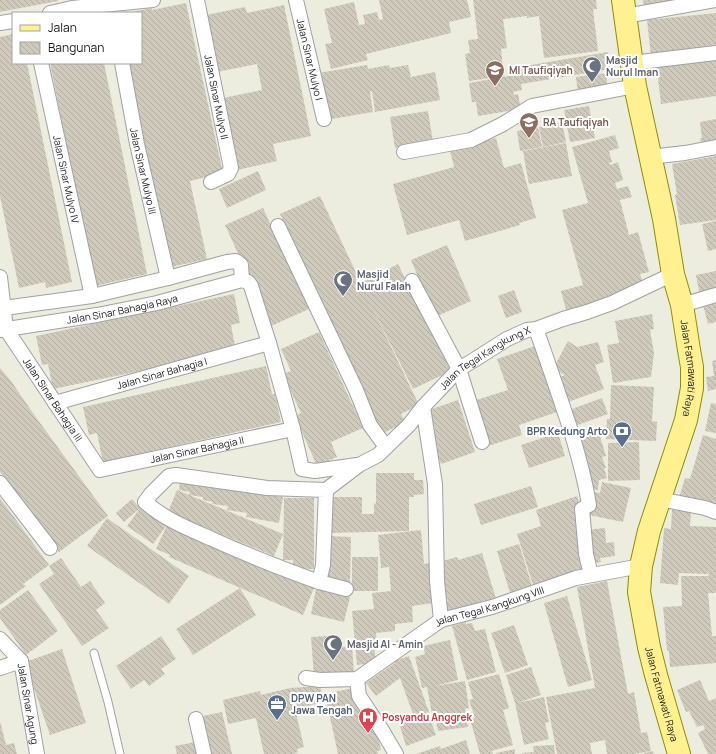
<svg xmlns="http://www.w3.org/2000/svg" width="716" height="754" viewBox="0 0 716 754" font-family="Manrope,sans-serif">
	<defs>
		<pattern id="building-back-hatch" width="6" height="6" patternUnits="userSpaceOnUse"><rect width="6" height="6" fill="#d0cabc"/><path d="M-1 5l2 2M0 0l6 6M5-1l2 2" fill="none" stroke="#b2ada1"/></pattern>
	</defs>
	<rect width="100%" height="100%" fill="#ededdf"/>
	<path fill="url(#building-back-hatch)" d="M0,0H58V1L0,12Z
		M379,0H467L471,17L449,22L451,33L366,54L368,60L331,69L325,44L332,43L324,9L354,2L359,25L365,24L363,15L377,12L379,20L383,19Z
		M473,0H596L597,9H593L598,51L544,58L539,16L527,18V16L503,19L507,48L501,49L504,76L469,81L465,54L470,53L468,40L478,39Z
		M643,0H698L644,9Z
		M186,3L223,173L190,181L207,259L171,267L126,63H141V13L132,12L152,8V10Z
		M284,5L311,136L273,144L277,161L237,170L223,98L262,90L257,64L217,72L206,15L245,7L247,13Z
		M716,13V45L700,47V51L651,56L647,20Z
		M13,34V63H27L72,282L46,288L45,282L19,288L0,196V37Z
		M608,52L611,69L521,84L522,90L513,92L514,95L518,94L521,109L478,116L476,102H472L469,83L520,74L519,67Z
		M716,57V96L661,104L656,62Z
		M50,63H104L147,274L95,286Z
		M367,65L368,69L389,65L390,68L408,65L411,77L435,72L440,100L375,112L372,91L370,92L373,112L326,120L318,73Z
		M606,73L608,90L578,94L576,77Z
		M589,106L595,138L570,142L564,110Z
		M428,111L433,142L395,148L390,117Z
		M716,119V145L702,148L700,138H702L700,122Z
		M533,121L534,128L538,127L542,147L520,151L517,131L522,130L521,123Z
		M562,122L566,142L543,147L539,127Z
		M615,135L619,148L609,151L612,162L609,163L610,165L618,162L623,180L615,183L617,189L628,186L632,197L620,200L629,235L638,232L649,272L640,274L644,285L613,294L615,300L567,313L561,291L583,285L562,210L588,203L572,147Z
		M496,138L504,168L521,163L536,218L519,223L520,225L465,241L459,220L407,235L393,184L454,167L450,151Z
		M566,143L568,155L525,163L523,151Z
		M568,155L572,176L529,184L525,163Z
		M716,156V220L680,225L675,195L677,194L672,164Z
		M258,171L266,190L227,208L219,189Z
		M320,196L361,283L398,264L451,371L413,389L369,301L419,405L401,414L405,422L380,435L364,402L368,400L280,214Z
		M263,208L309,309L271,326L225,225Z
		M716,221V249L708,251L702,224Z
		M447,245L471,301L435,317L411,260Z
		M716,271V292L700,296L696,275Z
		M514,290L522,312L506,318L498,296Z
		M234,294L240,323L231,325L236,351L53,389L48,364L42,365L36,336Z
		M716,302V322L708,324L703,305Z
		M652,314L654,329L650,330L654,353L651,377L613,383L607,345L619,343L615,321Z
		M319,332L363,428L331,442L337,457L317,466L295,416L301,413L283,374L291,371L281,349Z
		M568,341L577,347L598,342L604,362L595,365L604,389L568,402L560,377L565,375L553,369Z
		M535,346L557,412L519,425L522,435L488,446L473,401L508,390L497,359Z
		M716,360V389L708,391L706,377L714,376L712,361Z
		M266,366L272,394H275L281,422L103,462L97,433L89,435L83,407Z
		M0,368L11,381L35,416L108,516L59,552L0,472Z
		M611,385L654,387L652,421L657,422L656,441L606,439L607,419H610Z
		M602,398L608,414L575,426L569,410Z
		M458,400L475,452L441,464L435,448L438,447L432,430L435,429L429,410Z
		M711,403L716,404V433L705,431Z
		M558,433L565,456L529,468L521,445Z
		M599,433L606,456L602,457L606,468H604L607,478L599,480L598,490L588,489L578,439Z
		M703,435L716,439V509L679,498L685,478L690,479Z
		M639,442L640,480L608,481V443Z
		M376,473H414V480H423L424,494L414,495V497H409V531L327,533V515H333V497H362V514H374V503L376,504Z
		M180,481L283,497L279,523L246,517L247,513L227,510L228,506L212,504L213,502L203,500V497L189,495L190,492L179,490Z
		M602,482L631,488L623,522L589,515L594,492L600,493Z
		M531,486L538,507L481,525L474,504Z
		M177,490L283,534L274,556L168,512Z
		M577,496L583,517L588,567L568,573L569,577L534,588L517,534L541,526L536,510Z
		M0,498L49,565L23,584L26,586L0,605Z
		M284,498H314V569H293V560H283Z
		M132,499L140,508L124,522L116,513Z
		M140,508L166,526L153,544L127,526Z
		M672,510L691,511L690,526L716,527V593H708L712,636H716V663L670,667L669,651L667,650L663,607L682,606L681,576H708V582L709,568L708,574L679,573L678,585L660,583L664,528L671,529Z
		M107,518L189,576L169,604L87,546Z
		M167,525L314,588L303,615L169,557L170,555L156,549Z
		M605,528L606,543L614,542L615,556L600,558L601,562L589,564L586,530Z
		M421,530L424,564L429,563L433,603L412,606L413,622L395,624V631L376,633L377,646H374L376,663L357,665L352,611L374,609L372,593L391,591L389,567L381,568L378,535Z
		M330,536L351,537L350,584L326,583Z
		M519,544L533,589L511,596L497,551Z
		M482,553L497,602L450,617L445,602L448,601L442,583L445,582L439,562L457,557L458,560Z
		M352,557H378V591H352Z
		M61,558L81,587L90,581L105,603L96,610L109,628L82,646L39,584L54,574L49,566Z
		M607,581L628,694L634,692L641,733L647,732L651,751L634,754H607L605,740L590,743L592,754H557L546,697L595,688L577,587Z
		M240,588L256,615L193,655L176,629Z
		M316,589L350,597L344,622L311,614Z
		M28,590L58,631L26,655L0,618V610Z
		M567,596L592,680L568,687L544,603Z
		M466,622V624L472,623L475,631L485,629L496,672L467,680L452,626Z
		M514,625L528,665L505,673L491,633Z
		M161,636L176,659L161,669L165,674L149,686L144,680L131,689L116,666Z
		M329,636L330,648L352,646L354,673L314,676L311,637Z
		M450,640L458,680L435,686L465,681L469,708L465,709L468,727L438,731L435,714H432L427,687L422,688L415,657L425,654L423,646Z
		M62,649L86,723L50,735L25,662Z
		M409,656L429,712L414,717L400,678L376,696L366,683L395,663L394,661Z
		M531,667L541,695L517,703L544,697L549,722L545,723L549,739L524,745L515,703L506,675Z
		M499,674L509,708L503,710L513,745L484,753L492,751L493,754H480L470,719L475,718L469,700L473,699L468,682Z
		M700,680L709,701L716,698V754H708L698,733L705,729L703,725L697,727L689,711L686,712L677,690Z
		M320,686L324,702L295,709L304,747L297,749L298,752L293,754H264L256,718L228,724L223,700L260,691L261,695L290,688Z
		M353,688L377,731L381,750L377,751L378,754H338L325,694Z
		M222,712L232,754H212L203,716Z
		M428,713L436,735L406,746L399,723Z
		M0,721L6,745L14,743L17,754H0Z
		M466,740L470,754H416L440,746L441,749Z
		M195,742L198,754H177L175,746Z
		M554,745L555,754H522V753L534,752L533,746Z
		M515,749V754H496V753Z
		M653,751L654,754H644V753Z"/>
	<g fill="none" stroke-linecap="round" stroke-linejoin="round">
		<defs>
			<path id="lane" d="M94,653L108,702L120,754"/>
			<g id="street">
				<path id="s1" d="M197,0L231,168L228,174L211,182"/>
				<path id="s2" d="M296,0L324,119"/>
				<path d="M50,13L72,8L153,0"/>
				<path d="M625,16L716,0"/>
				<path d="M0,23L13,21"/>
				<path id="s3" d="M41,63L92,296"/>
				<path id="s4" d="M122,63L137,144L168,278"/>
				<path d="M632,63L716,53"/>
				<path d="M404,152L471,140L503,124L532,106L635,86"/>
				<path d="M650,157L685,153L716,147"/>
				<path d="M278,226L356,390L370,425L386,447"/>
				<path id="s5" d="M0,277L6,329L100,470L293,429"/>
				<path d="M242,280L248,282L251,286L269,343L293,429L302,469L315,471L357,465"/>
				<path d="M412,281L459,369L482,442"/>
				<path d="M682,305L716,295"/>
				<path d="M4,308L92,296L168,278L227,262L236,261L241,265L242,280"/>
				<path d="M536,329C548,362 559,395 570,428C578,454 585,479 589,505L582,509L586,554L591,575"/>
				<path id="s6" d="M0,330L97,315L157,303L242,280"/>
				<path id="s7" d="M55,403L269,343"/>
				<path d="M423,407L435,484L437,581L441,620"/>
				<path d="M176,475L267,488L326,490L323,565L319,582C283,569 247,555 212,539C189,529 164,519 145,502L151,494L169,476Z"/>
				<path d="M0,483L50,548"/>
				<path id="s8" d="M326,490L359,465L378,455L409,425L423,407L459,369L474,360L507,339L527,330L536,329L563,319L587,312L612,303L673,274"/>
				<path d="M660,499L705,508L716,512"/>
				<path d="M319,582L346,589"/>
				<path id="s9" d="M0,639L21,661L37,754"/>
				<path d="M0,668L21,661"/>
				<path id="s10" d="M306,678L320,680L357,679L441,620L492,607L576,578L641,566"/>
				<path d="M357,679L359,696L383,732L396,754"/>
				<path d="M196,719L204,754"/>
			</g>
			<g id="primary">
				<path id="s11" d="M623,0L635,86L664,219L673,274L682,305L689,350L692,367V388L686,420L649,531L641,566L639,592L649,647L656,675L679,754"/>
			</g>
		</defs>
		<use href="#lane" stroke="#a1a1a1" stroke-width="9"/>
		<use href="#street" stroke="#a1a1a1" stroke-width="16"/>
		<use href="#primary" stroke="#918d00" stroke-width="24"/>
		<use href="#lane" stroke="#fff" stroke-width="7"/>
		<use href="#street" stroke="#fff" stroke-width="14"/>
		<use href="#primary" stroke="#fff192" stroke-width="22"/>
	</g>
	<defs>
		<symbol id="mosque-pin" viewBox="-11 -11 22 30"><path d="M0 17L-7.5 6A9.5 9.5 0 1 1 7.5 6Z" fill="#6b7280" stroke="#fff"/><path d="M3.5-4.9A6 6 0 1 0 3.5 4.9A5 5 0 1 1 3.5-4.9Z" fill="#fff"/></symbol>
		<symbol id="school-pin" viewBox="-11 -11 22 30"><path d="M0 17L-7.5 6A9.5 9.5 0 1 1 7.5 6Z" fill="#8d6e63" stroke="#fff"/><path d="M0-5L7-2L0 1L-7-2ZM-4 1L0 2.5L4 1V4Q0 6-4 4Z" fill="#fff"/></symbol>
		<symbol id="bank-pin" viewBox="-11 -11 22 30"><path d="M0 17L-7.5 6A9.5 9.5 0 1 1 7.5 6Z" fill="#5c6f8a" stroke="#fff"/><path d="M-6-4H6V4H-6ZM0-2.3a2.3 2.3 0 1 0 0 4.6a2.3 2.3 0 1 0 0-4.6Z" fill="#fff"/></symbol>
		<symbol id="office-pin" viewBox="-11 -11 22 30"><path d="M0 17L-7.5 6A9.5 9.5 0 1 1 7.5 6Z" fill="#5c6f8a" stroke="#fff"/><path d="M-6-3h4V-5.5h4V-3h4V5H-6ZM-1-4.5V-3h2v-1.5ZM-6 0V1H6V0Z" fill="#fff"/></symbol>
		<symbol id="hospital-pin" viewBox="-11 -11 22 30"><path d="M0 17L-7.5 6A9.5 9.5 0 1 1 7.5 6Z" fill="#e0444e" stroke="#fff"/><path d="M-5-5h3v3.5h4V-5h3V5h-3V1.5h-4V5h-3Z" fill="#fff"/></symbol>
	</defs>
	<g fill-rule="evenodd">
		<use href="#mosque-pin" x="581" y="55" width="22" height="30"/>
		<use href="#school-pin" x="484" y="59" width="22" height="30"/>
		<use href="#school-pin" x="518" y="111" width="22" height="30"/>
		<use href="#mosque-pin" x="332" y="269" width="22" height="30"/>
		<use href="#bank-pin" x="611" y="420" width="22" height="30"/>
		<use href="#mosque-pin" x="322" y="633" width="22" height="30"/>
		<use href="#office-pin" x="266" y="693" width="22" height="30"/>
		<use href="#hospital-pin" x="357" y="706" width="22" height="30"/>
	</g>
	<g text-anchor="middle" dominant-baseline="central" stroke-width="4" stroke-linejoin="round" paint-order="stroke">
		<g font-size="10" fill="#1a1a1a" stroke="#fff">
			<text stroke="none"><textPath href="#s2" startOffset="61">Jalan Sinar Mulyo I</textPath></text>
			<text stroke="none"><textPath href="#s1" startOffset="99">Jalan Sinar Mulyo II</textPath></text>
			<text stroke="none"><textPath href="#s4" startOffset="110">Jalan Sinar Mulyo III</textPath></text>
			<text stroke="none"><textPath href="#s3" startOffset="119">Jalan Sinar Mulyo IV</textPath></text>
			<text stroke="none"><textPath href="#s6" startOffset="124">Jalan Sinar Bahagia Raya</textPath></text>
			<text stroke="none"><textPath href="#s8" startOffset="209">Jalan Tegal Kangkung X</textPath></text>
			<text stroke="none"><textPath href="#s11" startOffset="375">Jalan Fatmawati Raya</textPath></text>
			<text stroke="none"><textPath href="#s7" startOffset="111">Jalan Sinar Bahagia I</textPath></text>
			<text stroke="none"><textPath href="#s5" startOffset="137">Jalan Sinar Bahagia III</textPath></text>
			<text stroke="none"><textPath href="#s5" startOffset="321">Jalan Sinar Bahagia II</textPath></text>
			<text stroke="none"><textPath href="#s10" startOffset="204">Jalan Tegal Kangkung VIII</textPath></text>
			<text stroke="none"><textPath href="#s11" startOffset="711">Jalan Fatmawati Raya</textPath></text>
			<text stroke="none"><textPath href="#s9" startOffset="74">Jalan Sinar Agung</textPath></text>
		</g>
		<g font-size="10" font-weight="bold" fill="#5b616d" stroke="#fff" text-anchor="start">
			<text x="606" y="60">Masjid<tspan x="606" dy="12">Nurul Iman</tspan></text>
			<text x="357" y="274">Masjid<tspan x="357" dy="12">Nurul Falah</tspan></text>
			<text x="347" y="644">Masjid Al - Amin</text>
		</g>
		<g font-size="10" font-weight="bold" fill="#785e54" stroke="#fff" text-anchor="start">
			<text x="509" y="70">MI Taufiqiyah</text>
			<text x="543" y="122">RA Taufiqiyah</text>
		</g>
		<g font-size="10" font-weight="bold" fill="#4e5e75" stroke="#fff" text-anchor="end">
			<text x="608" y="431">BPR Kedung Arto</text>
			<text x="291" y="698" text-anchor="start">DPW PAN<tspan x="291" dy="12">Jawa Tengah</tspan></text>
		</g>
		<g font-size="10" font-weight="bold" fill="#be3a42" stroke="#fff" text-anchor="start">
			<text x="382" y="717">Posyandu Anggrek</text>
		</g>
	</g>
	<rect x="12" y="12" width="130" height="52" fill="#ffffff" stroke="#a3a3a3"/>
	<rect x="20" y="25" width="20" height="6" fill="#fff192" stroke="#a3a3a3"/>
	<text x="48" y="32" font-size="12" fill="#1a1a1a">Jalan</text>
	<rect x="20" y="42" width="20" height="12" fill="url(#building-back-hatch)" stroke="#a3a3a3"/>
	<text x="48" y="52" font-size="12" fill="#1a1a1a">Bangunan</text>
</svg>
